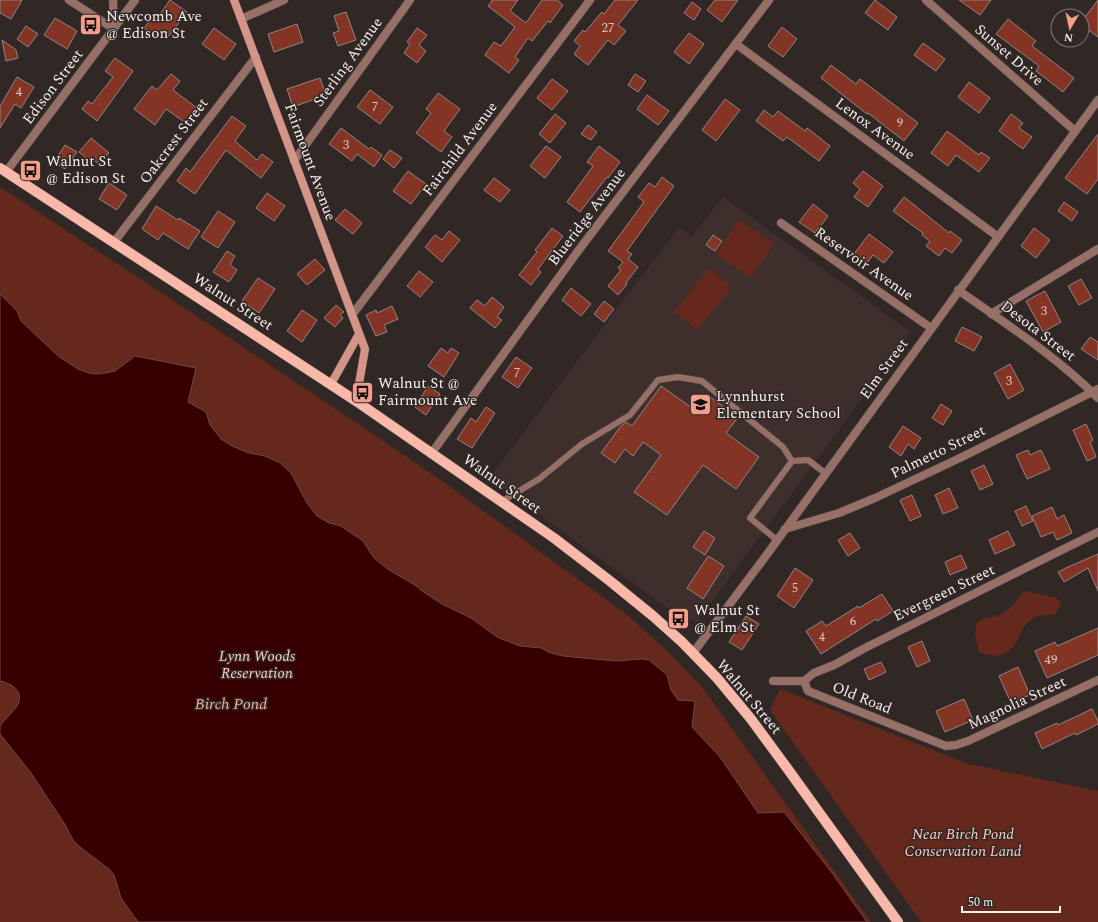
<svg xmlns="http://www.w3.org/2000/svg" width="1098" height="922" viewBox="0 0 1098 922" font-family="Spectral,serif">
	<rect width="100%" height="100%" fill="#312826"/>
	<path fill="#3f2f2c" d="M723,197L911,332L697,622L678,616L489,478L679,227L692,236Z"/>
	<path fill="#64281d" d="M0,187L215,328L435,476L625,613L665,649L702,687L871,922H0Z
		M739,220L774,244L751,278L716,254Z
		M709,268L732,287L698,330L674,312Z
		M1024,591L1055,597L1061,603L1056,614C1048,617 1040,613 1032,619C1021,627 1021,636 1013,647C1005,658 990,657 979,652L975,635L976,624C983,616 989,619 999,615C1011,610 1016,601 1024,591Z
		M780,689L965,763L1098,791V922H921L770,710Z"/>
	<path fill="#370000" stroke="#704847" d="M0,294L17,311L21,321L58,356L78,369L89,373L97,374L105,373L115,371L135,356L196,368L188,402L206,412L210,425L221,439L232,446L249,453L265,456L280,463L291,473L307,503L317,516L329,523L341,526L363,541L374,558L389,570L415,585L422,591L442,604L471,618L497,637L520,646L542,648L548,652L563,656L616,661L641,659L649,660L667,675L671,690L678,700L695,701L692,727L720,757L758,813L784,812L832,873L867,922H138L121,898L114,875L109,869L80,847L73,840L64,823L31,773L0,734V726C4,720 16,709 18,704C24,691 11,683 0,681Z"/>
	<path fill="#843425" stroke="#908583" d="M0,0H22L11,19L0,13Z
		M170,0L187,12L169,36L162,31L157,37L144,28L155,14L158,17Z
		M491,0H518L510,11L526,23L542,0H557L563,5L550,23L548,21L532,41L528,38L515,57L519,60L509,73L485,55L494,42L501,46L515,27L488,6L492,1Z
		M615,0H638L618,25L626,31L614,45L608,40L588,65L574,54L580,46L574,41L583,30L585,32L602,12L604,14Z
		M715,0H738L722,22L707,10Z
		M875,0L897,17L888,30L865,13Z
		M959,0H991L980,15Z
		M1098,0V37L1082,25V21Z
		M692,2L701,9L694,20L684,13Z
		M346,12L356,40L338,46L333,33L339,31L334,16Z
		M55,18L77,31L67,49L44,35Z
		M1008,19L1036,41L1032,46L1074,78L1063,92L1036,71L1039,66L996,34Z
		M297,24L303,42L274,52L268,34Z
		M26,26L38,34L28,47L17,39Z
		M782,27L797,39L783,57L768,46Z
		M214,28L236,44L224,60L202,44Z
		M417,28L427,35L419,45L426,51L417,63L404,53L410,44L407,42Z
		M689,33L704,44L689,64L674,52Z
		M2,40L16,50L18,58L6,61Z
		M923,43L945,59L936,71L914,55Z
		M115,58L133,71L97,121L82,109L88,101L92,104L113,77L105,71Z
		M831,65L856,84L860,79L918,123L904,141L868,113L867,114L821,78Z
		M171,74L180,81L173,90L198,109L187,124L166,109L155,125L134,109L152,86L157,90Z
		M635,74L646,81L638,92L628,85Z
		M17,77L34,87L21,108L15,104L0,128V106Z
		M320,78L326,95L293,107L287,89Z
		M552,79L568,91L552,110L537,98Z
		M969,82L990,98L979,113L958,97Z
		M370,90L393,107L380,124L357,107Z
		M438,93L460,109L444,131L452,137L441,152L416,133L431,113L426,109Z
		M647,95L669,111L658,125L637,109Z
		M725,99L740,110L716,141L702,130Z
		M764,110L773,117L778,111L805,131L807,128L830,146L819,161L787,137L783,141L756,121Z
		M555,114L566,123L550,143L539,134Z
		M1011,114L1023,123L1019,128L1032,137L1023,149L999,131Z
		M232,116L246,126L235,141L257,160L262,154L273,162L261,178L226,150L195,194L177,181L186,168L190,172Z
		M588,125L597,132L591,140L581,134Z
		M341,128L369,149L371,147L382,155L374,167L357,154L352,161L329,144Z
		M947,131L979,155L981,152L990,158L979,172L956,155L948,166L931,153Z
		M1098,134V179L1087,194L1065,178Z
		M91,138L109,153L99,164L94,160L92,163L79,152Z
		M65,145L77,152L65,169L54,162Z
		M546,146L561,157L545,178L530,166Z
		M599,146L620,162L608,178L607,177L580,212L567,202L593,166L587,162Z
		M390,150L402,158L394,168L383,159Z
		M408,171L426,184L411,204L393,191Z
		M863,171L883,186L868,207L854,197L860,189L853,183Z
		M662,177L674,186L627,251L632,254L628,259L638,267L626,283L627,284L618,295L608,286L621,270L618,268L623,262L608,251L644,202L638,197L649,183L655,187Z
		M494,178L510,190L500,202L484,190Z
		M109,183L127,195L117,210L99,199Z
		M267,193L285,206L274,221L256,208Z
		M904,197L949,233L950,231L962,240L952,253L945,248L939,256L926,246L930,241L922,235L923,233L893,211Z
		M1064,202L1078,212L1072,221L1058,211Z
		M813,204L828,216L815,233L799,222Z
		M156,206L178,220L179,218L200,231L188,249L163,233L158,240L142,229Z
		M345,209L362,223L353,234L335,220Z
		M218,211L235,222L218,248L201,237Z
		M552,228L563,236L538,269L541,272L531,285L519,275L537,252L535,250Z
		M1034,228L1050,240L1036,258L1021,246Z
		M449,231L460,240L442,262L425,247L435,235L442,240Z
		M869,234L893,252L884,263L873,255L867,263L854,254Z
		M713,235L722,241L715,251L706,245Z
		M227,251L235,256L230,265L237,270L229,282L213,272Z
		M315,259L325,270L307,285L297,274Z
		M419,271L433,282L420,297L407,286Z
		M258,278L275,289L259,313L242,301Z
		M1081,279L1092,298L1079,305L1068,286Z
		M571,288L591,304L581,316L562,300Z
		M1045,291L1061,322L1043,332L1026,301Z
		M492,297L504,307L497,317L502,320L495,328L470,308L477,300L485,306Z
		M604,301L614,309L604,322L594,314Z
		M336,305L344,312L340,315L343,318L335,327L324,318Z
		M392,306L398,319L384,325L387,332L376,336L366,315L376,310L377,313Z
		M302,310L317,320L302,342L287,331Z
		M962,327L982,337L974,351L955,341Z
		M1090,337L1098,342V360L1081,349Z
		M441,348L448,353L451,348L459,353L444,377L428,366Z
		M516,357L532,368L518,388L502,377Z
		M1010,364L1024,390L1008,399L994,373Z
		M428,386L440,394L426,415L415,407Z
		M661,386L695,410L706,394L738,417L726,433L759,457L736,489L703,465L667,515L634,492L661,455L643,442L633,456L625,449L615,463L601,453L621,426L626,422L632,426Z
		M941,404L952,411L943,425L932,418Z
		M486,407L495,413L472,448L457,439L471,418L476,422Z
		M1086,424L1093,440L1090,442L1096,457L1087,461L1073,430Z
		M903,426L921,438L914,449L908,444L901,456L889,447Z
		M1028,450L1030,455L1041,450L1050,469L1027,479L1016,455Z
		M984,465L993,484L980,490L971,471Z
		M949,488L958,508L943,514L935,495Z
		M912,495L921,516L910,521L900,500Z
		M1026,506L1033,521L1022,526L1015,511Z
		M1052,507L1057,519L1064,515L1072,533L1057,540L1053,532L1041,537L1032,516Z
		M704,531L715,538L705,555L693,547Z
		M1008,531L1015,545L995,554L989,540Z
		M850,533L860,548L848,556L838,540Z
		M1098,554V591L1088,568L1064,582L1058,572L1068,567Z
		M961,555L967,568L950,575L945,562Z
		M708,556L724,566L703,599L687,588Z
		M795,568L813,580L794,608L777,596Z
		M882,594L893,611L877,621L876,619L821,654L806,631L822,621L826,626L858,606L859,608Z
		M746,616L759,624L742,650L729,642Z
		M1098,628V655L1047,678L1035,651L1055,642L1057,646Z
		M922,641L930,661L917,667L908,647Z
		M881,662L886,672L869,680L864,669Z
		M1018,667L1030,695L1011,703L999,676Z
		M964,699L973,720L945,732L936,711Z
		M1092,709L1098,721V724L1076,735L1075,733L1042,749L1035,733L1057,723L1058,725Z"/>
	<g fill="none" stroke-linecap="round" stroke-linejoin="round">
		<defs>
			<path id="lane" d="M501,502L539,479L582,444L630,415L658,380L678,377L702,381L783,447L792,461
				M777,540L750,518L792,461L808,460L825,473"/>
			<path id="street" d="M69,0L114,29
				M113,0L114,29
				M926,0L1075,131
				M241,19L284,0
				M736,44L997,236
				M294,161L410,0
				M6,172L135,0
				M781,223L931,328
				M114,242L256,57
				M958,290C1005,323 1057,357 1098,398
				M991,314L1098,249
				M352,315L590,0
				M431,454L578,251L769,0
				M785,529L839,513L875,498L962,457L1098,389
				M693,653L768,553L1098,100
				M773,681H804L808,691L946,746L956,745L968,741L1098,680
				M804,681L814,673L834,665L863,649L1098,532"/>
			<path id="secondary" d="M234,0L365,349L356,401
				M331,384L359,334"/>
			<path id="primary" d="M0,168L356,401L554,538L610,581L653,616L682,642L717,678L751,719L787,768L898,922"/>
		</defs>
		<use href="#lane" stroke="#4d4442" stroke-width="7"/>
		<use href="#street" stroke="#4d4442" stroke-width="9"/>
		<use href="#secondary" stroke="#4d4442" stroke-width="9"/>
		<use href="#primary" stroke="#4d4442" stroke-width="11"/>
		<use href="#lane" stroke="#966f67" stroke-width="6"/>
		<use href="#street" stroke="#966f67" stroke-width="8"/>
		<use href="#secondary" stroke="#d39588" stroke-width="8"/>
		<use href="#primary" stroke="#f8b8aa" stroke-width="10"/>
	</g>
	<defs>
		<symbol id="bus-square" viewBox="-11 -11 22 22"><rect x="-9" y="-9" width="18" height="18" rx="4" fill="#f49d8b" stroke="#312826"/><path d="M-5-6H5V4H4V6H2V4H-2V6H-4V4H-5ZM-3.5-4V0h7V-4ZM-3.5 1.2v1.5H-2V1.2ZM2 1.2v1.5H3.5V1.2Z" fill="#111"/></symbol>
		<symbol id="school-square" viewBox="-11 -11 22 22"><rect x="-9" y="-9" width="18" height="18" rx="4" fill="#f49d8b" stroke="#312826"/><path d="M0-5L7-2L0 1L-7-2ZM-4 1L0 2.5L4 1V4Q0 6-4 4Z" fill="#111"/></symbol>
	</defs>
	<g fill-rule="evenodd">
		<use href="#bus-square" x="78" y="12" width="25" height="25"/>
		<use href="#bus-square" x="18" y="158" width="25" height="25"/>
		<use href="#bus-square" x="350" y="380" width="25" height="25"/>
		<use href="#school-square" x="688" y="392" width="25" height="25"/>
		<use href="#bus-square" x="666" y="606" width="25" height="25"/>
	</g>
	<g text-anchor="middle" dominant-baseline="central" stroke-width="3" stroke-linejoin="round" paint-order="stroke">
		<g font-size="13" fill="#dac1bc">
			<text x="608" y="28">27</text>
			<text x="19" y="92">4</text>
			<text x="375" y="107">7</text>
			<text x="900" y="123">9</text>
			<text x="346" y="145">3</text>
			<text x="1044" y="311">3</text>
			<text x="517" y="373">7</text>
			<text x="1009" y="381">3</text>
			<text x="795" y="588">5</text>
			<text x="853" y="621">6</text>
			<text x="822" y="637">4</text>
			<text x="1051" y="660">49</text>
		</g>
		<g font-size="15" fill="#f6f0ee" stroke="#312826" text-anchor="start">
			<text x="106" y="16">Newcomb Ave<tspan x="106" dy="17">@ Edison St</tspan></text>
			<text x="46" y="161">Walnut St<tspan x="46" dy="17">@ Edison St</tspan></text>
			<text x="378" y="383">Walnut St @<tspan x="378" dy="17">Fairmount Ave</tspan></text>
			<text x="716" y="396">Lynnhurst<tspan x="716" dy="17">Elementary School</tspan></text>
			<text x="694" y="610">Walnut St<tspan x="694" dy="17">@ Elm St</tspan></text>
		</g>
		<g font-size="15" fill="#f6f0ee" stroke="#312826">
			<text transform="translate(1009 55) rotate(41)">Sunset Drive</text>
			<text transform="translate(348 62) rotate(-54)">Sterling Avenue</text>
			<text transform="translate(53 87) rotate(-53)">Edison Street</text>
			<text transform="translate(875 129) rotate(36)">Lenox Avenue</text>
			<text transform="translate(174 141) rotate(-53)">Oakcrest Street</text>
			<text transform="translate(460 149) rotate(-53)">Fairchild Avenue</text>
			<text transform="translate(310 162) rotate(70)">Fairmount Avenue</text>
			<text transform="translate(587 217) rotate(-53)">Blueridge Avenue</text>
			<text transform="translate(864 264) rotate(35)">Reservoir Avenue</text>
			<text transform="translate(233 302) rotate(33)">Walnut Street</text>
			<text transform="translate(1038 331) rotate(37)">Desota Street</text>
			<text transform="translate(884 369) rotate(-54)">Elm Street</text>
			<text transform="translate(938 452) rotate(-26)">Palmetto Street</text>
			<text transform="translate(502 484) rotate(35)">Walnut Street</text>
			<text transform="translate(944 593) rotate(-26)">Evergreen Street</text>
			<text transform="translate(749 697) rotate(50)">Walnut Street</text>
			<text transform="translate(862 698) rotate(22)">Old Road</text>
			<text transform="translate(1017 703) rotate(-25)">Magnolia Street</text>
		</g>
		<g font-size="15" font-style="italic" fill="#fccbc0" stroke="#312826">
			<text x="257" y="656">Lynn Woods<tspan x="257" dy="17">Reservation</tspan></text>
			<text x="963" y="834">Near Birch Pond<tspan x="963" dy="17">Conservation Land</tspan></text>
		</g>
		<g font-size="16" font-style="italic" fill="#f3ac9d" stroke="#312826">
			<text x="231" y="704">Birch Pond</text>
		</g>
	</g>
	<g transform="translate(1070 28) rotate(189)"><circle r="19" fill="#312826" stroke="#807876"/>
	<path d="M0-3L7 15L0 10L-7 15Z" fill="#f49d8b"/>
	<text y="-6" font-size="11" font-weight="bold" text-anchor="middle" fill="#f6f0ee">N</text>
	</g>
	<path d="M962 906v6h98v-6" fill="none" stroke="#f6f0ee" stroke-width="2"/>
	<text x="968" y="906" font-size="12" fill="#f6f0ee" stroke="#312826" stroke-width="3" paint-order="stroke">50 m</text>
</svg>
